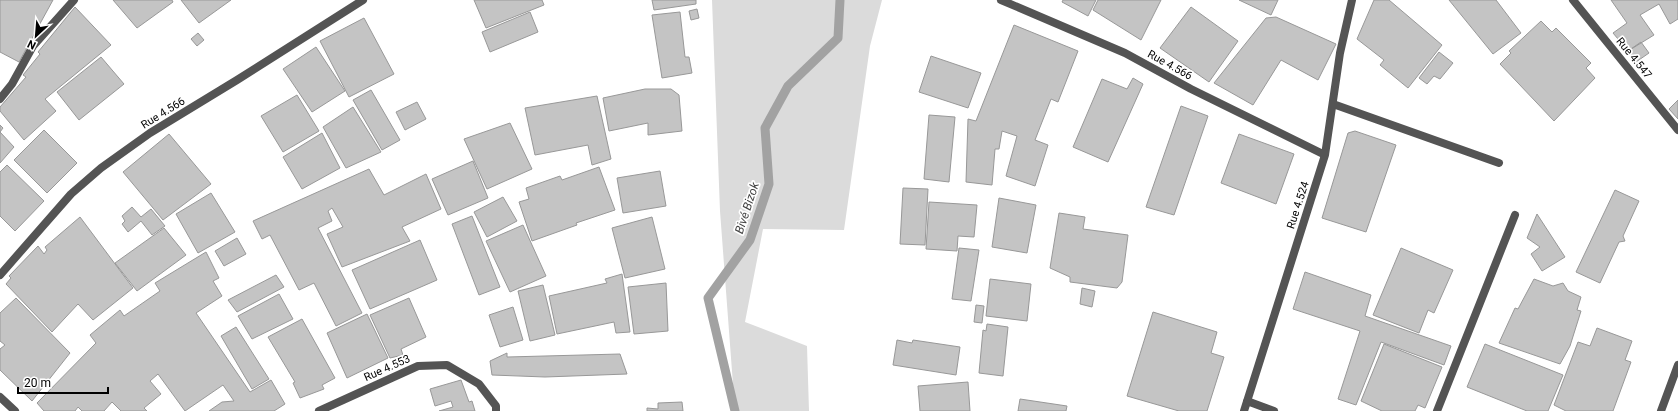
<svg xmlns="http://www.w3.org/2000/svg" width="1678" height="411" viewBox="0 0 1678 411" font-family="Roboto,sans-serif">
	<rect width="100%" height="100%" fill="#fff"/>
	<path fill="#dbdbdb" d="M712,0H882L870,46L844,230L763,229L745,322L807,346L809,411H735L720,211Z"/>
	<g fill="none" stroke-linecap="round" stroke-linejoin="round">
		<path stroke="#a2a2a2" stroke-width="9" d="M735,411L708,298L750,240L769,184L765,128L788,86L838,38L840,0"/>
	</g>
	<path fill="#c4c4c4" stroke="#989898" d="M0,0H53L19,62L0,52Z
		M113,0H172L173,2L137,28Z
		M181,0H231L199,23Z
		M474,0H542L544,5L486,28Z
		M652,0H696V4L654,10Z
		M1063,0H1096L1088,16L1062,2Z
		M1098,0H1161L1141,40L1093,10Z
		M1239,0H1278L1271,15Z
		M1374,0H1389L1442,45L1408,88L1380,65L1384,60L1357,39Z
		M1449,0H1496L1521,33L1493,54Z
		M1611,0H1678V19L1670,24L1659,4L1640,15L1654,35L1628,51L1613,33L1627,23Z
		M75,7L111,45L45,99L56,111L24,140L0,111V107L26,77L23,75L40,54L38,52Z
		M1191,7L1238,41L1209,82L1160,48Z
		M697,9L699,18L691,20L689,11Z
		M530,12L538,32L490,52L482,32Z
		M680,12L685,57H689L692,73L662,78L652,15Z
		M1276,17L1336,44L1318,80L1281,60L1253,105L1214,83L1266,18Z
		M364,18L394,74L349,97L320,41Z
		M1541,21L1552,32L1556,28L1591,63L1586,68L1595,78L1554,121L1500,64L1511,53L1509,51Z
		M1014,25L1078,51L1058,102L1051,99L1035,140L1048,145L1035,186L1006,176L1017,136L1002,131L999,149H995L992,185L966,182L968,119L976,121Z
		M198,33L204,40L197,46L191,39Z
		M1641,42L1649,53L1636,62L1628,51Z
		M316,47L345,91L312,112L283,69Z
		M1439,52L1453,63L1440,79L1434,76L1427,84L1419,78Z
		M931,56L981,73L968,108L919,92Z
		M101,57L124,84L79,120L57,92Z
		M1133,78L1143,84L1108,162L1073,147L1102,79L1127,89Z
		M645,89H671L679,95L682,131L648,135V123L609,131L603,98Z
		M371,90L400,140L382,150L353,100Z
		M297,95L319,131L283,152L261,116Z
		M597,96L611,159L592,165L588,145L535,155L525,108Z
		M1678,100V119L1669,109Z
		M417,102L426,119L405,130L396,112Z
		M1181,106L1208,116L1174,215L1146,207Z
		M353,107L381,152L346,168L323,127Z
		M929,115L955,117L949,182L924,179Z
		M510,123L532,169L487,189L464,139Z
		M0,125L3,128L0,132L14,147L0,163Z
		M44,130L77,163L47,193L14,160Z
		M1355,131L1396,145L1366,232L1322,218L1348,133Z
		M322,133L340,168L302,189L283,157Z
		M169,134L211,184L163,220L123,172Z
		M1239,134L1294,154L1276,204L1221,183Z
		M473,161L488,198L448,215L432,179Z
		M7,165L44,201L15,231L0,216V172Z
		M599,167L615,210L576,223L577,225L532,241L519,202L529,199L526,188L560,176L562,180Z
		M369,169L384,195L426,174L441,209L402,227L410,241L342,267L327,234L343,227L332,208L328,211L332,221L318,228L362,313L336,326L314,283L299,290L270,235L262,239L253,221Z
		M660,171L666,206L623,213L617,178Z
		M903,188L928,189L925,245L900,244Z
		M1615,190L1639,201L1623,236L1625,241L1619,242L1600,283L1576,272Z
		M211,193L235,232L198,253L176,214Z
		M503,197L517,221L487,237L474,212Z
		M999,198L1036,205L1027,253L992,247Z
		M929,202L977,205L974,237L958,236L957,251L926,249Z
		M132,207L141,217L151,209L165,226L152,235L141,221L128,232L122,224L125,221L122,216Z
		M1059,213L1085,217L1083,229L1128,235L1122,282L1117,288L1070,282V277L1050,268Z
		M1537,214L1565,257L1542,271L1531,254L1540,247L1527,238Z
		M472,216L500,287L479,295L452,224Z
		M80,217L133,288L93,320L78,304L52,332L6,284L11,278L9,276L38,246L44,254L47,250L45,247Z
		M652,217L665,269L625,278L612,228Z
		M523,225L546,276L510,292L486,241Z
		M164,228L186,255L137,291L115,263Z
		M237,238L246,254L224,266L215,251Z
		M420,240L437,280L370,309L352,270Z
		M959,248L979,250L971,301L952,299Z
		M1401,248L1453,270L1434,313L1428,310L1419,333L1373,315Z
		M206,252L219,278L213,281L222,296L196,313L250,392L271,380L285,404L274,411H209L222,402L234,401L223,385L185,411L158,374L150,381L161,394L144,408L147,411H121L112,402L104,411H82L78,407L75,411H44L37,403L96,343L90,335L120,310L124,316L160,291L155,283Z
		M1305,272L1371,295L1365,316L1451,346L1444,365L1381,342L1356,405L1338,399L1360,331L1293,309Z
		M622,274L630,332L616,333L614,322L557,334L549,296L607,283L605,279Z
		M276,275L284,287L237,312L228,300Z
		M990,279L1031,284L1027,321L986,316Z
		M1534,279L1553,286L1563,283L1568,291L1581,297L1577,310L1581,311L1570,346L1560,364L1499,343L1515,308L1518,309Z
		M666,283L668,331L634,334L628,287Z
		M543,285L555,335L530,341L518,291Z
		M1082,288L1095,291L1092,307L1080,304Z
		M279,294L293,319L252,339L238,316Z
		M16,298L70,353L32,401L0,370V349L5,345L0,341V313Z
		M409,298L426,337L401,349L403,355L390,358L370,315Z
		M976,305L984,306L982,323L974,322Z
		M513,307L523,340L500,347L489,315Z
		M1153,312L1217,332L1211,353L1224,357L1207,411H1179L1127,396Z
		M367,314L388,358L347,378L327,333Z
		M302,319L335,378L322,385L324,389L300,398L293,383L295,382L268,337Z
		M987,324L1008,327L1003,376L979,373L983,330L986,331Z
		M236,327L269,379L252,389L221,336Z
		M1597,328L1632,341L1625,360L1631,362L1613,411H1566L1554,405L1578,342L1590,346Z
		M897,340L912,343L913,340L960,347L956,375L893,365Z
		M1384,344L1442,367L1425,408L1418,405L1415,411H1382L1361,401Z
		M1485,344L1563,375L1548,411H1527L1467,387Z
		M507,353V357L620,354L627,374L545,377L492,375L490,361Z
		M461,380L469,402L472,401L475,411H439L453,407L451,401L435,406L430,389Z
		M968,382L970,411H920L918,386Z
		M1020,399L1067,406L1066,411H1018Z
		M682,402L683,411H647V408L658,409V403Z"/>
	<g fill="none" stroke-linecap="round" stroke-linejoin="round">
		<path stroke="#545454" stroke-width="8" d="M1001,0L1125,53L1191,89L1325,155
			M1573,0L1678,130
			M0,99L12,84L33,46L74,0
			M1333,104L1499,163
			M0,275L71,194L101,168L150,133L237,80L363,0
			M0,397L15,411
			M1247,401L1274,411
			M319,411L418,366L447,365L479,384L496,406V411
			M1244,411L1325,155L1340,53L1352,0
			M1437,411L1515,215
			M1661,411L1678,365"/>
	</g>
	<g text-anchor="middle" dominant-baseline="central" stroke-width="3.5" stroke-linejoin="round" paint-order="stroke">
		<g font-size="11" fill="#000" stroke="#fff">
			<text transform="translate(1634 58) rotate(51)">Rue 4.547</text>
			<text transform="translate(1170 65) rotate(29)">Rue 4.566</text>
			<text transform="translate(163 113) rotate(-32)">Rue 4.566</text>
			<text transform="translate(1298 205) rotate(-72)">Rue 4.524</text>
			<text transform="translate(387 368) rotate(-24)">Rue 4.553</text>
		</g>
		<g font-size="12" font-style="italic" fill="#434343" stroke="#fff">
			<text transform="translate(747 208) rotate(-72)">Bivé Bizok</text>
		</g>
	</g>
	<g transform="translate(36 36) rotate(206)" stroke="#ffffff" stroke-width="3" paint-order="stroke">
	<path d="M0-3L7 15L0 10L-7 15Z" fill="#000000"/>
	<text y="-6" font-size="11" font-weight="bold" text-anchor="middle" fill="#000000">N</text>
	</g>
	<path d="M18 387v6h90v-6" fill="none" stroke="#000000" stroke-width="2"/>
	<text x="24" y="387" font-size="12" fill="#000000" stroke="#ffffff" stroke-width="3" paint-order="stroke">20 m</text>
</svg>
